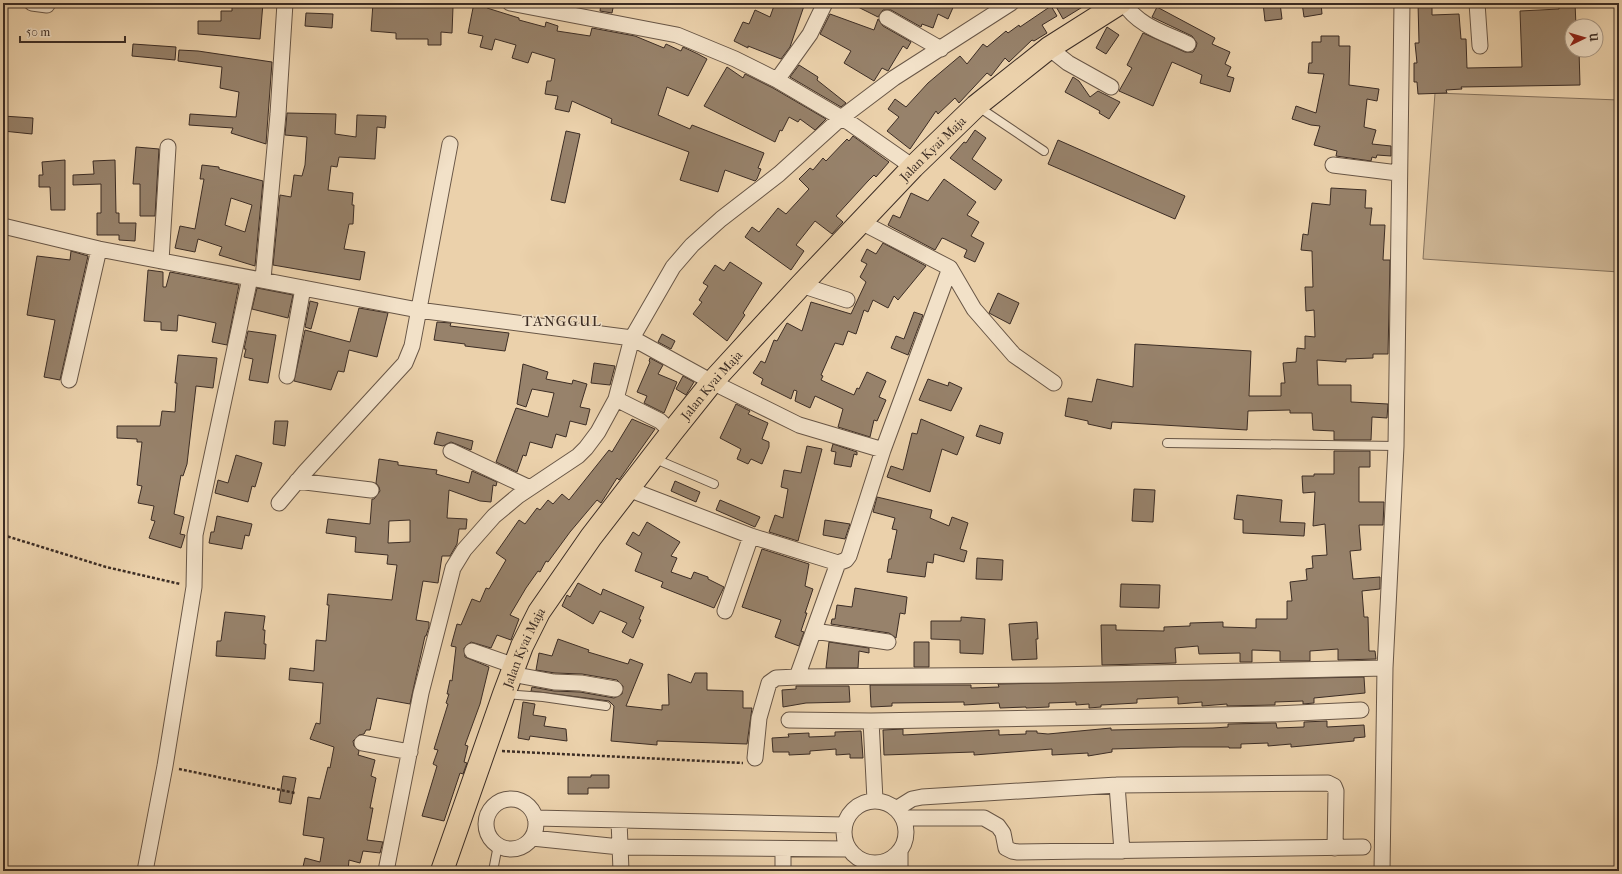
<svg xmlns="http://www.w3.org/2000/svg" width="1622" height="874" viewBox="0 0 1622 874" font-family="'IM FELL French Canon',serif">
	<rect width="100%" height="100%" fill="#ebd1ab"/>
	<filter id="stains"><feTurbulence type="fractalNoise" baseFrequency=".005" numOctaves="4"/><feColorMatrix values="0 0 0 0 .2 0 0 0 0 .09 0 0 0 0 .02 0 0 0 .5 -.17"/></filter>
	<radialGradient id="worn" r=".72"><stop offset=".6" stop-color="#630" stop-opacity="0"/><stop offset="1" stop-color="#630" stop-opacity=".3"/></radialGradient>
	<path fill="#cdb594" stroke="#84715c" d="M1435,93L1619,100V272L1423,259Z"/>
	<path fill="#97826b" stroke="#3c2d25" fill-rule="evenodd" d="M232,3H263L260,39L198,34V21H221V11H232Z
		M373,3H440L439,6L453,7L452,33L441,32V45H428V39H396V33L371,31Z
		M474,3H488L487,8L519,18V20L545,27L546,22L558,26L557,31L590,36L592,28L635,36L664,48L666,44L681,51L683,47L698,54L707,59L688,96L667,87L658,115L690,129L692,125L764,153L758,168L761,169L757,179L755,181L725,170L718,192L680,180L689,152L611,123L612,119L572,101L569,112L555,109L558,96L545,94L547,81H551L555,59L532,52L528,63L512,58L516,45L495,39L492,50L480,47L483,36L468,33Z
		M601,3H614L612,13L600,11Z
		M775,3H805L790,47L781,59L748,46V48L734,41L743,22L749,24L755,10L770,17Z
		M850,3H955L948,19L938,14L933,28L922,24L921,27L891,10H883L878,17Z
		M1054,3H1089L1063,19Z
		M1263,3H1280L1282,19L1265,21Z
		M1302,3H1321L1322,14L1304,17Z
		M1418,3H1432V15L1459,14L1461,39H1466L1467,68L1522,67L1520,11L1559,9V3H1575L1576,26H1572V50H1579L1580,85L1461,87L1462,89L1446,90L1447,93L1418,94L1417,82H1414V63H1417L1415,43H1419Z
		M1051,6L1057,16L1042,25L1047,33L1034,41L1032,40L1009,62L1005,58L991,76L987,73L959,103L955,98L938,114L936,111L910,149L887,131L899,117L888,109L895,99L906,107L928,83L960,56L967,64L983,44L987,47L1006,31L1008,33L1019,25L1020,27Z
		M1157,7L1215,38L1212,44L1230,52L1225,64L1231,67L1227,76L1234,78L1230,92L1200,83L1202,75L1172,62L1153,106L1119,91L1132,68L1127,65L1143,33L1185,52H1193L1196,47L1197,43L1192,36L1152,17Z
		M306,13L333,14L332,28L305,26Z
		M830,14L874,30L878,19L883,26L911,42L907,49L903,46L888,71L882,68L874,81L844,63L851,51L820,34Z
		M1107,27L1119,35L1106,54L1096,48Z
		M1321,36H1339V46H1350L1349,85L1379,89L1377,101L1367,99L1364,127L1376,130L1372,144L1391,146V156L1377,155L1376,158L1372,157L1371,161L1336,156L1337,151L1314,145L1320,126L1311,125L1292,119L1296,106L1316,113L1324,74L1308,73L1309,63H1312V42H1321Z
		M133,44L176,47L175,60L132,56Z
		M179,50L198,51L272,62L266,144L231,133L233,128L189,125L190,114L236,117L239,92L220,88L222,67L178,61Z
		M799,65L818,77L817,80L846,103L841,107L790,77Z
		M727,67L743,78L745,74L773,88L826,119L815,130L800,119L798,122L789,117L782,131L780,130L775,142L704,106Z
		M1073,77L1079,81L1090,97L1098,91L1120,102L1109,119L1099,113L1100,111L1065,92Z
		M287,113L336,114L335,134L356,137L357,115L386,116L385,128L377,127L375,159L339,157L337,167L331,166L328,190L353,193L352,205H354L353,224H349L344,249L365,252L360,280L273,265L280,195L291,197L294,175L302,176L305,165L307,137L285,135Z
		M3,116L33,118L32,134L3,131Z
		M975,130L986,138L972,159L1002,180L995,190L950,158L964,142L966,143Z
		M566,131L580,134L565,203L551,200Z
		M853,136L889,162L876,177L874,175L868,181L836,216L843,222L832,234L815,221L796,245L804,251L791,270L745,237L752,227L759,232L778,208L786,214L809,189L799,179L810,168L813,170L823,158L826,161L847,139L849,141Z
		M1058,140L1185,196L1175,219L1048,164Z
		M136,147L159,149L155,216H140V184H133Z
		M65,160V210H51L50,187H39V175H43L42,162Z
		M115,160L116,213H119V223H136L135,241L119,240V235H97V213H101V184L73,185V175L94,174L93,161Z
		M202,165L219,167V169L263,181L255,266L219,255L222,247L198,239L195,252L175,248L180,226L195,229L204,179H200ZM231,198L252,205L245,232L225,225Z
		M944,179L976,202L967,215L979,222L971,236L984,243L975,262L964,257L967,250L945,239L942,238L935,250L888,225L893,215L900,218L911,193L928,201Z
		M1331,188L1366,190L1365,208H1372L1370,225H1385L1383,260H1390L1388,354H1373V358L1346,359V362L1317,360L1318,385H1351V402L1388,404L1387,418L1372,417L1371,440H1334V431L1313,430L1312,413H1290V410L1248,411L1247,430L1112,422L1111,429L1088,424V421L1065,416L1068,398L1092,402L1097,379L1133,387L1135,344L1251,351L1249,396H1281V383H1285L1283,363L1296,362L1297,348L1305,349V336L1315,337L1314,310L1306,311L1305,287H1313L1312,251L1301,250L1303,234L1308,235L1312,203L1330,205Z
		M883,243L926,266L898,300L894,296L888,308L873,300L868,312L864,310L856,334L848,331L843,345L835,343L821,375L823,376L821,380L854,395L857,388L859,389L867,372L886,381L879,397L886,400L877,421L874,420L870,437L838,427L843,409L815,396L810,408L795,401L797,391L794,390L791,399L761,384L763,379L753,373L761,361L765,363L774,340L777,341L787,323L802,331L811,302L851,314L866,282L860,277L867,264L861,261L867,249L876,254Z
		M71,251L88,256L60,380L44,377L55,320L27,315L37,256L70,260Z
		M730,262L762,283L743,313L745,315L727,341L693,314L702,302L699,300L708,286L703,283L715,265L724,271Z
		M148,270L163,272V287H166L170,272L239,285L227,345L212,342L216,323L178,315L177,331L161,330V322L144,321Z
		M257,288L293,295L288,318L252,309Z
		M998,293L1019,303L1010,324L989,313Z
		M310,301L318,303L311,329L305,327Z
		M359,308L388,313L377,357L349,350L344,372L338,371L331,390L294,381L305,330L350,342Z
		M914,312L923,315L908,355L891,348L896,336L904,339Z
		M437,322L451,323L450,326L509,333L505,351L465,346V344L434,340Z
		M248,331L276,335L268,383L249,380L253,359L244,357L246,349H244Z
		M662,334L675,341L671,349L658,342Z
		M178,355L217,358L213,388L196,386L187,464L183,476L181,475L174,514L184,517L180,534L185,535L181,548L149,538L155,521L151,520L154,506L138,503L142,486L137,485L142,442H137V439L117,438V426H160L162,411L175,412L177,383H175Z
		M650,358L663,365L658,374L677,382L664,413L644,403L647,396L637,392L650,362L649,361Z
		M594,363L615,366L610,385L591,383Z
		M523,364L548,372L546,379L572,384L573,380L587,384L580,407L590,409L586,425L570,421L566,437L556,434L552,448L530,442L526,456L523,455L517,472L496,462L516,408L548,417L554,393L532,389L526,407L517,404Z
		M683,376L694,382L686,395L676,389Z
		M928,379L948,386L949,382L962,388L951,411L919,400Z
		M736,404L750,411L748,414L768,423L762,439L769,442V447L762,464L751,459L748,464L737,459L741,449L720,438Z
		M632,419L655,429L619,480L617,478L601,503L597,500L570,532L548,562L546,561L540,572L538,571L526,588L510,615L519,619L511,640L497,635L491,648L471,642L464,648L465,657L489,667L480,704L465,745L468,746L464,762L467,763L463,774L460,773L444,821L422,816L437,766L433,764L438,750L434,749L448,704L446,703L449,694H447L450,680L452,681L456,647L451,646L457,624L461,625L472,599L480,602L486,588L489,589L506,560L496,553L519,520L525,524L537,508L540,510L548,500L553,504L562,494L569,500L609,450L612,452Z
		M921,419L964,437L957,455L942,449L930,492L887,477L891,466L903,470L912,433L917,434Z
		M275,421H288L285,446L273,444Z
		M980,425L1003,433L1000,444L976,436Z
		M437,432L473,441L471,450L451,442L443,446L434,444Z
		M833,444L857,452V455L854,454L851,467L834,464L836,452L831,451Z
		M807,446L822,449L798,541L769,532L775,515L783,518L788,489L781,487L784,470L801,473Z
		M1334,451H1370V467H1359V502H1384L1383,525H1359L1361,550L1350,551L1353,579L1380,577V589L1362,591L1364,617H1368L1369,651H1375L1376,659L1338,660V649L1310,651V661H1280V651L1252,650V662H1240V653L1199,654L1198,646L1175,648L1176,663L1102,665L1101,625H1116V630L1164,631V627L1190,626V623L1223,622V627L1256,628V619H1287V601H1292L1290,582L1307,580L1306,569L1313,568L1312,556L1327,555L1325,524L1313,526L1315,492L1303,493L1302,476H1314V474H1334Z
		M236,455L262,463L255,487L252,486L248,502L215,493L218,480L228,483Z
		M379,459L398,462V465L437,470L436,474L469,483L472,471L497,482L496,486L493,485L491,502L480,501L449,490L447,518L467,519L466,529H459L457,544L450,556H442L438,583L423,581L416,620L429,622V627L426,636H425L410,704L377,698L370,730H366L364,734L359,735L353,741L354,746L359,751L358,755L375,760L371,776L376,778L370,808H373L367,840L383,842L380,853L363,851L360,863L349,860L348,871H302L305,858L320,862L324,838L303,835L308,797L320,799L328,767L330,768L334,747L310,739L316,723L320,724L323,683L289,680L290,668L314,671L316,640L326,641L329,605H327L328,594L392,600L397,565L387,564L388,555L355,552L356,537L326,533L328,519L370,524L372,499H374L380,491L379,487L376,483ZM410,520V542L388,543L389,521Z
		M675,481L700,492L696,502L671,491Z
		M1134,489L1155,490L1153,522L1132,521Z
		M1237,495L1282,500L1280,522L1305,523L1304,536L1243,533V520L1234,519Z
		M877,497L932,510L930,518L949,526L952,517L968,523L960,549L967,551L964,562L934,554L933,563L927,562L925,577L887,572L889,559H891L897,530L892,529L895,518L873,512Z
		M720,500L760,517L755,527L716,510Z
		M217,516L252,524L249,536L245,535L242,549L209,543L211,532H214Z
		M825,520L850,524L845,539L823,535Z
		M647,522L680,542L671,556L677,558L671,572L691,579L694,572L708,577V579L724,587L714,608L661,587L663,582L635,571L642,553L626,544L633,532L639,536Z
		M762,549L809,564L805,586L813,589L805,613H807L801,631L804,632L799,646L775,637L781,620L742,607Z
		M977,558L1003,560L1002,580L976,579Z
		M578,583L601,595L603,589L644,607L639,619L641,620L633,638L622,632L627,623L600,611L593,624L562,606L567,595L570,597Z
		M1121,584L1160,585L1159,608L1120,607Z
		M855,588L907,597L905,614L900,613L896,638L889,633L831,624L832,619H835L837,605L852,607Z
		M225,612L265,616L263,630H265L264,644H266L265,659L216,656L217,641H221Z
		M961,617L985,619L983,654L960,653V640L931,639V621H961Z
		M1037,622L1038,639H1036L1037,659L1012,660L1009,624Z
		M558,639L589,650L588,652L628,664L630,659L643,664L626,706L662,710V705H669L668,674L691,683L695,673H707V690L743,691V708H752L747,744L657,741V745L611,741L614,706L609,701L531,691L532,687L554,691L580,692L614,698L622,694L623,686L617,680L582,674L555,673L536,670L539,653L552,656Z
		M829,642L869,648V653L859,651L858,668H826Z
		M914,642H929V667H914Z
		M1364,677L1365,693L1314,698V703L1303,704V701L1275,702V705L1227,706V704L1202,706V702L1178,704V697L1137,699V703L1101,705V707L1089,708V704L1076,705V702L1049,703V707L1026,708V707L1000,708L999,703L964,705V702L892,703V706L871,707L870,685H971V688L999,687L998,684Z
		M796,686H849L850,702L806,703L783,707L782,690L796,689Z
		M523,702L535,704L533,715L546,717L544,726L566,729L567,741L530,736L529,740L518,738Z
		M1327,721V727L1364,725L1365,737L1354,738V741L1302,746L1291,747V744L1268,746V743L1241,744V748H1229V747H1181L1112,749V752L1088,756V753L1052,755V749L974,755V752L884,755L883,730L903,729V735L999,730V735L1026,734V731H1037V733L1048,734L1111,728V730L1213,728L1228,727V724L1276,723L1277,728L1304,727V722Z
		M861,731L863,758H850V754L836,755V749L810,751V754L789,755V752H773L772,738L789,737L788,734L809,733V737L835,736V732Z
		M591,775H609V788H588V794H568V777H591Z
		M283,776L296,778L291,804L279,802Z"/>
	<g fill="none" stroke-linecap="round" stroke-linejoin="round">
		<defs>
			<path id="service" d="M977,106L1044,151
				M1167,443L1396,446
				M653,458L714,484
				M505,694L543,697L606,706
				M493,871L498,845"/>
			<path id="minor" d="M32,3L47,5
				M510,3L677,35L735,59L777,80L850,123L913,167
				M1124,3C1138,26 1165,33 1188,44
				M1477,3L1480,46
				M887,18L941,49
				M1049,48L1068,63L1111,87
				M777,80L810,34L825,3
				M1333,165L1398,173
				M861,222L950,268L883,450L849,556L846,560L838,563L797,677L1053,675L1385,668
				M3,226L99,249L418,310L632,338L712,382L799,425L883,450
				M161,261L168,147
				M950,268L974,309L1014,355L1054,383
				M263,279L278,114L285,3
				M801,285L847,300
				M287,376L303,288
				M69,380L99,249
				M616,399L660,421L672,432
				M451,451L530,488
				M297,481L371,490
				M628,489L751,536L838,563
				M279,503L305,472L405,363L412,346L450,144
				M725,611L751,536
				M814,631L888,642
				M472,651L515,666
				M511,674L554,682L581,683L615,689
				M789,720L871,721
				M362,743L410,752
				M755,758L759,718L769,683L776,678L797,677
				M1117,785L1122,851
				M486 824a25 25 0 1 1 50 0a25 25 0 1 1-50 0Z
				M875,800L871,721L1275,714L1361,710
				M844 832a31 31 0 1 1 62 0a31 31 0 1 1-62 0Z
				M896,809L912,799L922,797L1117,785L1328,783L1334,786L1336,791L1335,848
				M535,818L844,825
				M903,818H984L998,826L1003,833L1006,848L1012,851L1018,852L1363,847
				M619,820L621,871
				M532,838L620,847L848,849
				M783,849V871
				M900,852V871
				M145,871L165,766L194,587L195,535L250,278
				M386,871L421,693L453,568L464,550L494,516L518,496L578,456L586,448L598,432L616,399L632,338L673,267L692,245L721,219L779,174L841,118L894,78L1011,3
				M1382,871L1385,668L1396,446L1402,3"/>
			<g id="primary">
				<path id="s1" d="M442,871L504,694L522,646L539,612L591,537L672,432L712,382L801,285L913,167L976,106L1049,48L1120,3"/>
			</g>
		</defs>
		<use href="#service" stroke="#685646" stroke-width="10"/>
		<use href="#minor" stroke="#685646" stroke-width="17"/>
		<use href="#primary" stroke="#3c2d25" stroke-width="24"/>
		<path stroke="#3c2d25" stroke-width="2.5" stroke-dasharray="3 2" stroke-linecap="butt" d="M3,535L106,567L180,584
			M502,751L743,763
			M179,769L295,793
			M400,868L420,871"/>
		<use href="#service" stroke="#f2e1c8" stroke-width="8"/>
		<use href="#minor" stroke="#f2e1c8" stroke-width="15"/>
		<use href="#primary" stroke="#ebd1ab" stroke-width="22"/>
	</g>
	<g text-anchor="middle" dominant-baseline="central" stroke-width="3" stroke-linejoin="round" paint-order="stroke">
		<g font-size="13" fill="#3c2d25" stroke="#f2e1c8">
			<text stroke="none"><textPath href="#s1" startOffset="886">Jalan Kyai Maja</textPath></text>
			<text stroke="none"><textPath href="#s1" startOffset="562">Jalan Kyai Maja</textPath></text>
			<text stroke="none"><textPath href="#s1" startOffset="238">Jalan Kyai Maja</textPath></text>
		</g>
		<g font-size="15" letter-spacing="1" fill="#3c2d25" stroke="#f2e1c8">
			<text x="562" y="321">TANGGUL</text>
		</g>
	</g>
	<rect width="1622" height="874" fill="none" stroke="#ebd1ab" stroke-width="16"/>
	<rect x="4" y="4" width="1614" height="866" fill="none" stroke="#3c2d25" stroke-width="2"/>
	<rect x="8" y="8" width="1606" height="858" fill="none" stroke="#3c2d25"/>
	<g transform="translate(1584 38) rotate(85)"><circle r="19" fill="#f2e1c8" stroke="#a99987"/>
	<path d="M0-3L7 15L0 10L-7 15Z" fill="#8f2418"/>
	<text y="-6" font-size="11" font-weight="bold" text-anchor="middle" fill="#3c2d25">U</text>
	</g>
	<path d="M20 36v6h105v-6" fill="none" stroke="#3c2d25" stroke-width="2"/>
	<text x="26" y="36" font-size="12" fill="#3c2d25" stroke="#f2e1c8" stroke-width="3" paint-order="stroke">50 m</text>
	<rect width="100%" height="100%" filter="url(#stains)"/>
	<rect width="100%" height="100%" fill="url(#worn)"/>
</svg>
